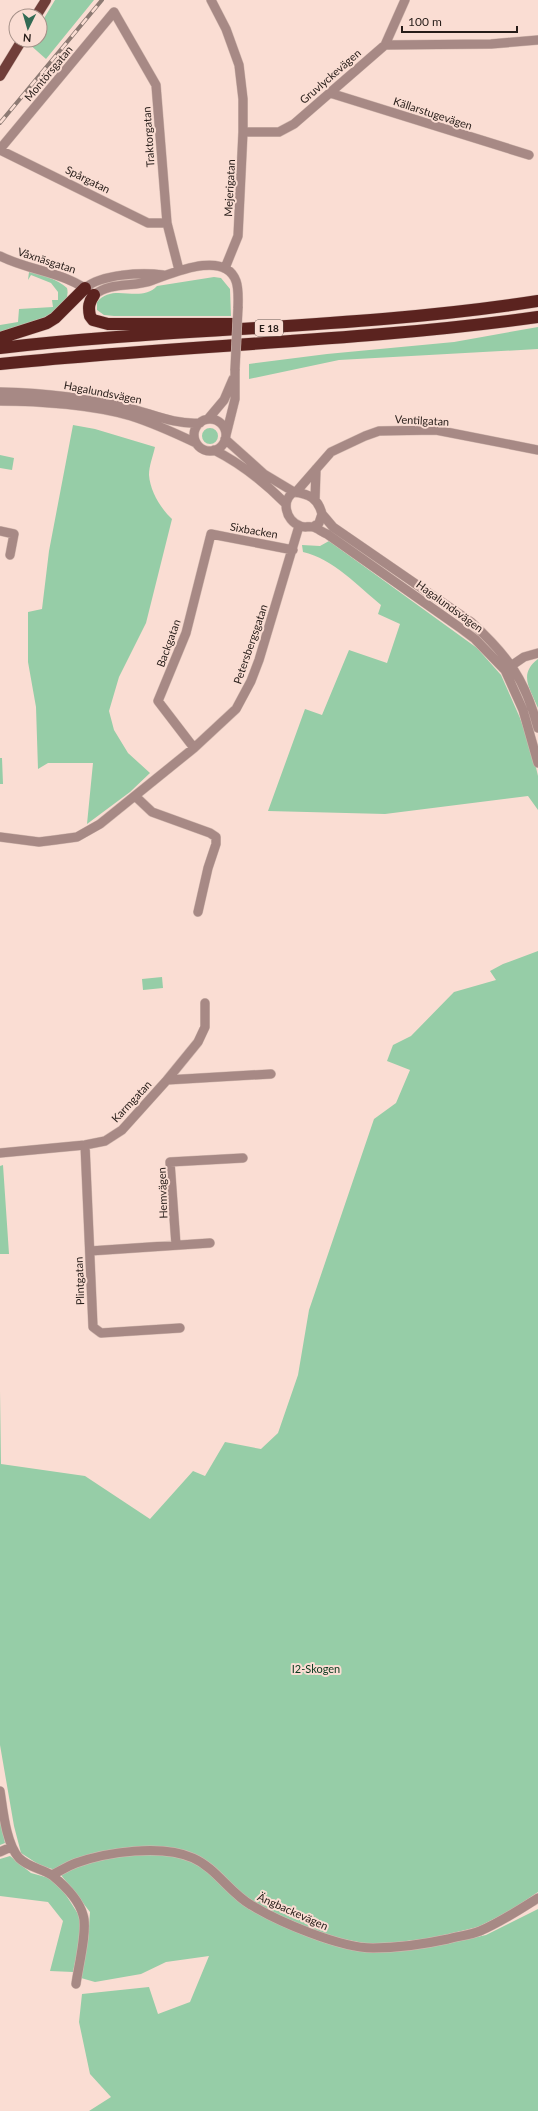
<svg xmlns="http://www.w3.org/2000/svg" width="538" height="2111" viewBox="0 0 538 2111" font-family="Lato,sans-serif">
	<rect width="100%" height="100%" fill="#faddd3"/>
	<path fill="#96cda7" d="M55,0H94L46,59L28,43L30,40H40V25Z
		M29,272C41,273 58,280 67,288C74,315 18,326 0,332V325L18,322L19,309L53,307L52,300H58V292L51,283L31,275L28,280Z
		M214,277L221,278L230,289L231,316H114L104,315L97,310V302C113,282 140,304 157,286Z
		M538,327V349L339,360L249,379V364L327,354L454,342Z
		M73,425L95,429L155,447C153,456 149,466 149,475C150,491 161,509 172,519L146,623L119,677L109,711L114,730L128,753L150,773L130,792L87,824L93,763H48L38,769L36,707L28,662V612L42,609L49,551Z
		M202 436a8 8 0 1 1 16 0a8 8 0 1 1-16 0Z
		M0,455L14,458L12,470L0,468Z
		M329,541L477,648L501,675L520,718L532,751L538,776V810L528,796L385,814L268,811L305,709L322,715L349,650L387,663L400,624L378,614L381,605C358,586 333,559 303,552L302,545L320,546Z
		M538,659V708C530,689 518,674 538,659Z
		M0,758H2L3,784H0Z
		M538,951V1892L510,1911L478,1927L432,1938L373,1945L328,1936L260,1907L243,1897L219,1871L153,1848L56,1870L41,1866L21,1853L14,1826L0,1745V1391L1,1464L85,1476L150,1519L193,1471L205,1476L225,1442L261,1449L278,1433L298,1375L309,1310L374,1119L396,1103L410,1070L387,1061L393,1045L411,1036L454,992L496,980L490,971L503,964Z
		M162,977L163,988L143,990L142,979Z
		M3,1165L9,1254H0V1166Z
		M0,1816L5,1843L0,1845Z
		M133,1854H157L191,1860L216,1876L258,1914L329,1944L436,1946L486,1935L538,1909V2111H89L111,2097L90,2074L79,2022L82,1994L149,1987L158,2014L190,2002L209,1956L166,1962L141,1974L95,1982L81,1978L88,1940L90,1912L61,1875L92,1860Z
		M10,1856L31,1873L49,1878L64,1892L80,1917V1940L73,1972L50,1971L63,1921L48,1902L0,1896V1859Z"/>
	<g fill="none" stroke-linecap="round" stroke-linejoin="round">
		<defs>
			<path id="minor" d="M211,0L226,29L239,65L243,99V132L238,236L225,268
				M385,45L491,44L538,40
				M330,93L529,155
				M243,132H279L294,124L385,45L405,0
				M0,149L114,12L156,85L167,223L179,270
				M0,150L148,223H167
				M0,256C32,272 65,271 94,295C112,281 133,288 153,280C173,273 225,250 236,281C239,289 238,300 238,308
				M85,288C102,274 142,272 163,275
				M0,392C42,393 84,397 125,407C151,413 173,425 200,423
				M0,401C40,401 93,405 131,416C153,423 175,433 196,443
				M208,419L224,400L233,379
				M194 435a16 16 0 1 1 32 0a16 16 0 1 1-32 0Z
				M226,435L235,399V369
				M225,439L264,474L294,492
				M214,450C240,463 264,482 285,503
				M296,492L331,452L365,436L379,431L436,430L538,450
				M315,500L316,469
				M322,514L333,527L471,622C508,656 525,679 538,728
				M313,527L319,523L322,514C318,498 309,494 294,492C281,500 285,520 300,526C304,528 309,526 313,527C317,528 322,532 327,534L459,627L475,639L505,670L523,710L538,763
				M0,531L14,534L10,555
				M508,668L524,657L538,653
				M194,748L158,701L186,633L211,534L293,550
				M135,796L152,812L210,833L216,837V844L208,868L198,912
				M0,837L39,842L55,840L77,837L100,824L194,748L236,709L251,681L259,660L299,526
				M167,1080L271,1074
				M85,1145L93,1327L101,1333L180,1328
				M0,1153L85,1145L105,1141L122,1130L167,1080L198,1042L205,1027V1003
				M176,1245L170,1162L243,1158
				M90,1251L210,1243
				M0,1791C3,1810 6,1844 19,1858C29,1868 44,1869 53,1876C65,1886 79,1900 83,1915C88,1929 78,1968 76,1984
				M0,1852L11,1847
				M52,1875C60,1871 68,1866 76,1863C107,1852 162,1844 193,1858C216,1868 230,1893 251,1905C279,1922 340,1948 373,1948C397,1948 425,1944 448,1939C459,1936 470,1935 480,1931C501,1922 519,1910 538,1898"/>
			<path id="major" d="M36,16L46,0
				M0,76L22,40"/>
			<path id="highway" d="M94,295C89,302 88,307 90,316L93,320L108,324H232
				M0,338L47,323L55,318L85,288
				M0,348C179,327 360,329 538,301
				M0,364C179,345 359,342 538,317"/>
		</defs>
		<use href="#minor" stroke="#d4bab1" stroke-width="10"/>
		<use href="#major" stroke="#d4bab1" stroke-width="11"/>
		<use href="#highway" stroke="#d4bab1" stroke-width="13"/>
		<use href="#minor" stroke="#a78985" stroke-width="9"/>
		<use href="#major" stroke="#703e39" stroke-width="10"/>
		<use href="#highway" stroke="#5b231f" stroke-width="12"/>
		<defs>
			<path id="rail" d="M0,123L102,0"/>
		</defs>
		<use href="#rail" stroke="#8d7a73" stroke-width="4"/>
		<use href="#rail" stroke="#faddd3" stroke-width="2.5" stroke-dasharray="8" stroke-linecap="butt"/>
		<defs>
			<path id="minor-bridge" d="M235,369L238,308"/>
		</defs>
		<use href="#minor-bridge" stroke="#d4bab1" stroke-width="10" stroke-linecap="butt"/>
		<use href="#minor-bridge" stroke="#a78985" stroke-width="9"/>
	</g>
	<g text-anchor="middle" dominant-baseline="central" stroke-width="4" stroke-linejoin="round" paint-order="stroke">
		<rect fill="#faddd3" stroke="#665650" stroke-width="1" x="255" y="320" width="28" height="16" rx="3"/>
		<g font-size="10" font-weight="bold" fill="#261c18">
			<text x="269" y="328">E 18</text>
		</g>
		<g font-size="11" fill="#261c18" stroke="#faddd3">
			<text transform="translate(48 73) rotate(-50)">Montörsgatan</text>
			<text transform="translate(330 76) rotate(-41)">Gruvlyckevägen</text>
			<text transform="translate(433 113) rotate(18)">Källarstugevägen</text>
			<text transform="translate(148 137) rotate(-94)">Traktorgatan</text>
			<text transform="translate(88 179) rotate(26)">Spårgatan</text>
			<text transform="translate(229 188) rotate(-87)">Mejerigatan</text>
			<text transform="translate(47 260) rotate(18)">Våxnäsgatan</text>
			<text transform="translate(103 392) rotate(11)">Hagalundsvägen</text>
			<text transform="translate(422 420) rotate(3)">Ventilgatan</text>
			<text transform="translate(254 530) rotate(10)">Sixbacken</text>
			<text transform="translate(450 606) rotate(36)">Hagalundsvägen</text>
			<text transform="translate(168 643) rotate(-70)">Backgatan</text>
			<text transform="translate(250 644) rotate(-71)">Petersbergsgatan</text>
			<text transform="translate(131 1101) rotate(-47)">Karmgatan</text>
			<text transform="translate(162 1193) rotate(-92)">Hemvägen</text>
			<text transform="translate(79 1281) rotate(-92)">Plintgatan</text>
			<text transform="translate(293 1911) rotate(24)">Ängbackevägen</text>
		</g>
		<g font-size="11" fill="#09381e" stroke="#faddd3">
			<text x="316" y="1668">I2-Skogen</text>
		</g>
	</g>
	<g transform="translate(28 28) rotate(185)"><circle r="19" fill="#faddd3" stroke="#a59088"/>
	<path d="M0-3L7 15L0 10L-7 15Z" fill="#326b54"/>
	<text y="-6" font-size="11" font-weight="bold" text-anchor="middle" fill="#261c18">N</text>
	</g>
	<path d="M402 26v6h115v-6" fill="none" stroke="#261c18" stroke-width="2"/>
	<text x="408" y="26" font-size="12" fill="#261c18" stroke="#faddd3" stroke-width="3" paint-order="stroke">100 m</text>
</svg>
